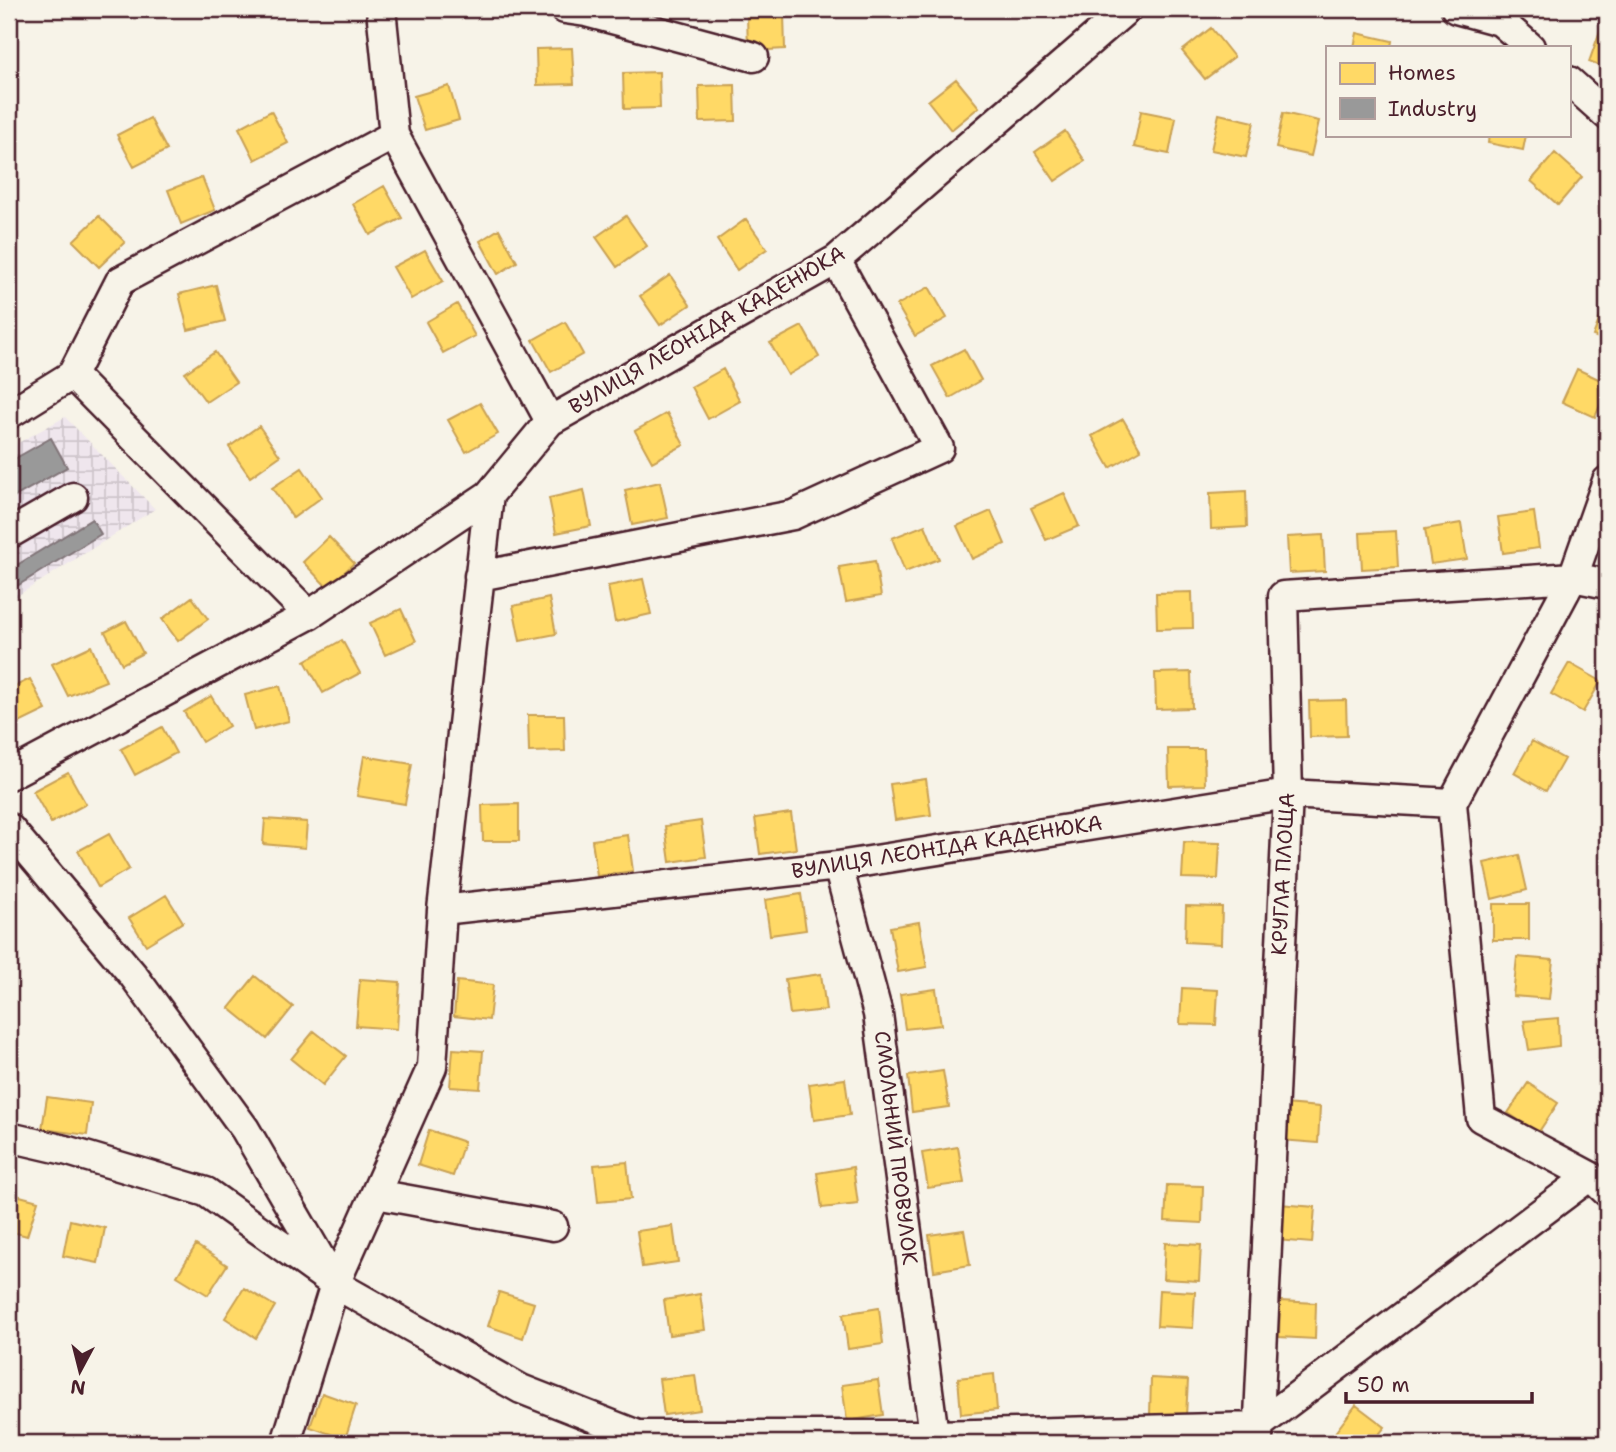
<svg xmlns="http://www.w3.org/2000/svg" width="1616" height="1452" viewBox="0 0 1616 1452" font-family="'Shantell Sans',sans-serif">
	<defs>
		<pattern id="industrial-grid" width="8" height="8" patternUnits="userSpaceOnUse" patternTransform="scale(1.75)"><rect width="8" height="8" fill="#efe6ed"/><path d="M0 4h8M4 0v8" fill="none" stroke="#cec5cb"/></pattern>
	</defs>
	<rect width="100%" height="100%" fill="#f7f3e8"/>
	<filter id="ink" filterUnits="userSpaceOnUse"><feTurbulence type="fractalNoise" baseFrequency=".0143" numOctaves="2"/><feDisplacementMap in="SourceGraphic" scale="14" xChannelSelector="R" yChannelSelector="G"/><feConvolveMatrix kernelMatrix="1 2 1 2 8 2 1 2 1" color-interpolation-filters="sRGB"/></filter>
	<g filter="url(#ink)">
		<path fill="url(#industrial-grid)" d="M65,417L155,509L9,601V448Z"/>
		<path fill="#ffd966" stroke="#c9a154" stroke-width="2" d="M1523,9H1548L1545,17Z
			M784,13L785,49L748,51L747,14Z
			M1211,28L1234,57L1205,79L1182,51Z
			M1601,28L1607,30V69L1589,62Z
			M1357,33L1392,41L1391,47H1354Z
			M572,48L574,84L537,85L536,49Z
			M659,72L660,108L624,109L623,73Z
			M956,79L979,107L951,130L928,101Z
			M735,85L736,121L700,122L699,86Z
			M449,86L459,120L425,130L414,96Z
			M271,111L288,143L255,160L239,128Z
			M1141,111L1176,118L1169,154L1134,147Z
			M1283,113L1319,121L1311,156L1276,148Z
			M1219,114L1254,122L1246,157L1211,150Z
			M150,118L167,150L134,167L117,135Z
			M1065,131L1085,161L1055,181L1035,152Z
			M1489,135H1526L1523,150L1488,143Z
			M1555,153L1582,177L1558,205L1531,181Z
			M202,177L215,210L181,224L168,190Z
			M384,186L402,218L370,235L353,204Z
			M99,216L125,242L99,267L73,241Z
			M626,216L647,246L617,267L596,237Z
			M746,219L767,249L737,270L717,240Z
			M499,229L517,262L498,274L480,241Z
			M425,250L443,281L411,299L393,267Z
			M670,275L690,305L660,325L640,296Z
			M216,285L225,321L188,330L179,294Z
			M929,287L947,318L915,336L897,305Z
			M1606,302L1607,303V341L1593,336Z
			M457,304L475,336L443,353L426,322Z
			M565,322L583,354L551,372L533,340Z
			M802,326L819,357L788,375L770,343Z
			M964,349L981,380L950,398L932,366Z
			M215,352L236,382L206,402L185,373Z
			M723,369L740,401L708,419L691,387Z
			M1577,369L1607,383V390L1595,417L1562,402Z
			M480,403L498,434L466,452L448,420Z
			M667,413L684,445L652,462L635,431Z
			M1123,419L1141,450L1110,468L1092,436Z
			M259,426L280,456L250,477L229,447Z
			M302,468L322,497L293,518L272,488Z
			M660,482L668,518L632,525L625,490Z
			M584,490L591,526L556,533L549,498Z
			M1246,491L1247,527L1211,529L1210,493Z
			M1064,493L1079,526L1046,540L1031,508Z
			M991,511L1005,544L972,559L957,526Z
			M1534,512L1539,548L1503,553L1498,517Z
			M1461,523L1467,559L1431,564L1425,529Z
			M925,525L939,559L905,572L892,538Z
			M1396,531L1398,567L1362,569L1360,533Z
			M1323,535L1325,571L1289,573L1287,537Z
			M329,537L354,563L328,588L303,562Z
			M875,561L881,596L846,602L839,567Z
			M643,579L651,614L615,622L608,586Z
			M1192,592L1193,628L1157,629L1156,593Z
			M192,597L208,619L178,641L162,619Z
			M549,598L556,634L520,641L513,606Z
			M401,609L416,641L385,655L370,623Z
			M126,621L143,653L122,664L105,632Z
			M342,640L360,673L323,693L305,661Z
			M91,646L106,681L68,696L52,664Z
			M1569,663L1601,681L1583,712L1551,694Z
			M1191,672L1192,708L1156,709L1155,673Z
			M30,679L46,710L9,728V689Z
			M280,686L289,721L254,730L245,695Z
			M211,696L229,726L202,742L184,712Z
			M1346,700L1347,736L1310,737L1309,701Z
			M528,715H564L565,751L529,752Z
			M162,727L176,753L135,775L121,749Z
			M1532,741L1564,759L1546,791L1514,773Z
			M1168,749H1204L1205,785L1169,786Z
			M364,756L412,764L405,804L357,796Z
			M68,772L86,804L51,823L33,791Z
			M926,779L931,815L895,820L890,784Z
			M519,804V841H483L482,805Z
			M791,813L796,849L760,854L755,818Z
			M265,819L307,822L305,848L263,844Z
			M701,821L706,857L670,862L665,826Z
			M109,834L129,869L98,887L78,851Z
			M628,835L633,871L597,876L592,840Z
			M1184,842L1220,843L1218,879L1182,878Z
			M1519,855L1527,890L1492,899L1484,863Z
			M801,894L806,930L770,935L765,900Z
			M166,895L183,922L146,945L129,918Z
			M1493,904H1529V940H1493Z
			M1186,906L1222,907L1221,944L1185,942Z
			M919,922L927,967L898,972L890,927Z
			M1517,957L1553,960L1549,999L1513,996Z
			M821,974L826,1010L790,1014L785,979Z
			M255,976L293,1007L267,1039L229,1008Z
			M360,979L400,982L397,1029L356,1026Z
			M457,981L493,985L489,1020L454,1016Z
			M1182,988L1218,990L1216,1025L1180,1024Z
			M936,989L941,1025L905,1029L900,994Z
			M1558,1018L1559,1046L1529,1050L1524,1021Z
			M314,1031L346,1056L323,1085L291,1059Z
			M453,1049L483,1051L480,1089L450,1087Z
			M9,1063L18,1065L9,1107Z
			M943,1071L949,1107L912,1112L908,1076Z
			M845,1079L850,1115L814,1120L809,1084Z
			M1528,1083L1558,1103L1538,1133L1508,1113Z
			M47,1097L91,1103L87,1135L42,1129Z
			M1284,1104L1320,1107L1318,1143L1281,1140Z
			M429,1130L464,1142L453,1176L418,1165Z
			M958,1147L964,1183L928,1188L922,1153Z
			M627,1162L631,1199L598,1202L594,1165Z
			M853,1167L858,1204L822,1208L817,1173Z
			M1167,1185L1203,1186L1202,1223L1165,1221Z
			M9,1193L38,1201L27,1236L9,1231Z
			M1279,1204L1315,1207L1312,1243L1276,1240Z
			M70,1220L105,1228L98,1263L63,1256Z
			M673,1226L678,1262L642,1267L637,1231Z
			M964,1230L970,1265L934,1271L929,1235Z
			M1165,1243L1201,1245L1199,1281L1163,1279Z
			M196,1245L227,1265L208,1295L177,1276Z
			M244,1288L275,1306L256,1338L225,1318Z
			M1159,1290L1195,1292L1193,1328L1157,1326Z
			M499,1292L534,1303L523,1338L488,1326Z
			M700,1294L705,1330L669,1335L664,1300Z
			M1280,1301L1316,1303L1315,1339L1279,1337Z
			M879,1308L883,1344L848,1349L843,1314Z
			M994,1374L997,1410L961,1414L958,1378Z
			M695,1375L700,1410L664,1415L659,1379Z
			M1151,1378L1188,1380L1186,1416L1150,1415Z
			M878,1380L883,1415L847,1421L842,1385Z
			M322,1393L356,1405L345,1439L310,1427Z
			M1356,1405L1385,1427L1372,1443H1346L1334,1434Z
			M199,1436L220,1443H197Z"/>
		<path fill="#999" stroke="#817478" stroke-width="2" d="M51,438L67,467L9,500V462Z
			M92,519L101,534L9,591V570Z"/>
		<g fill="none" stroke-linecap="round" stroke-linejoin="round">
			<defs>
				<path id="minor" d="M565,9L586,12L754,57
					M1456,9L1500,21L1530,47
					M1569,81L1607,115
					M394,135L550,421
					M72,375L309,615
					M9,414L72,375L120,281L394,135L381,9
					M1607,481L1573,577L1452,803L1481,1118L1590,1176L1607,1192
					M9,534L73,497
					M479,576L793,515L939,448L836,260
					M9,775L309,615L489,495
					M9,828L133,975L245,1129L330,1275
					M838,866L878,1014L934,1435
					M442,910L838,866L1288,794L1452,803
					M9,1137L65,1150L206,1192L335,1284L521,1389L638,1435H934L1256,1427L1590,1176
					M376,1194L553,1226
					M1258,1439L1288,794L1283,596L1573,577L1607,584
					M286,1443L335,1284L432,1067L442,910L489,495L550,421L836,260L1127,9"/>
			</defs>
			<use href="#minor" stroke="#4a1f2b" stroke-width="33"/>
			<use href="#minor" stroke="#f7f3e8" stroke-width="28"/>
		</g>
	</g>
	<g text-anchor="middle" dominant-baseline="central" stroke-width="7" stroke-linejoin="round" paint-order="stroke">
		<g font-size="21" fill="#4a1f2b" stroke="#f7f3e8">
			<text transform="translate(707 330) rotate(-30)">ВУЛИЦЯ ЛЕОНІДА КАДЕНЮКА</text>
			<text transform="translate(947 847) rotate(-9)">ВУЛИЦЯ ЛЕОНІДА КАДЕНЮКА</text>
			<text transform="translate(1283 874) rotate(-87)">КРУГЛА ПЛОЩА</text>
			<text transform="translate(896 1148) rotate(83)">СМОЛЬНИЙ ПРОВУЛОК</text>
		</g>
	</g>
	<rect width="1616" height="1452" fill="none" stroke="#f7f3e8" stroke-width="35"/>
	<rect x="18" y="18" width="1581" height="1417" fill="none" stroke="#4a1f2b" stroke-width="2.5" filter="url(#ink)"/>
	<rect x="1326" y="46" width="245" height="91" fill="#f7f3e8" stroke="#b29e9c" stroke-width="2"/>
	<rect x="1340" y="63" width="35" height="21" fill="#ffd966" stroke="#b29e9c" stroke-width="2"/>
	<text x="1388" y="80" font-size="21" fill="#4a1f2b">Homes</text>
	<rect x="1340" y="98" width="35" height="21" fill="#999999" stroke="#b29e9c" stroke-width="2"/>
	<text x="1388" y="116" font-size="21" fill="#4a1f2b">Industry</text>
	<g transform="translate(80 1371) rotate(187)" stroke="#f7f3e8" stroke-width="5" paint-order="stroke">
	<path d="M0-5L12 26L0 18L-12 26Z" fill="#4a1f2b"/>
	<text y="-10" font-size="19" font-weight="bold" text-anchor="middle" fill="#4a1f2b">N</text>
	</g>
	<path d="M1346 1392v10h186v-10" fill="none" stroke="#4a1f2b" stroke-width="3.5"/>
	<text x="1357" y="1392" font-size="21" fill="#4a1f2b" stroke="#f7f3e8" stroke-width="5" paint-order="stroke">50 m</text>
</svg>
